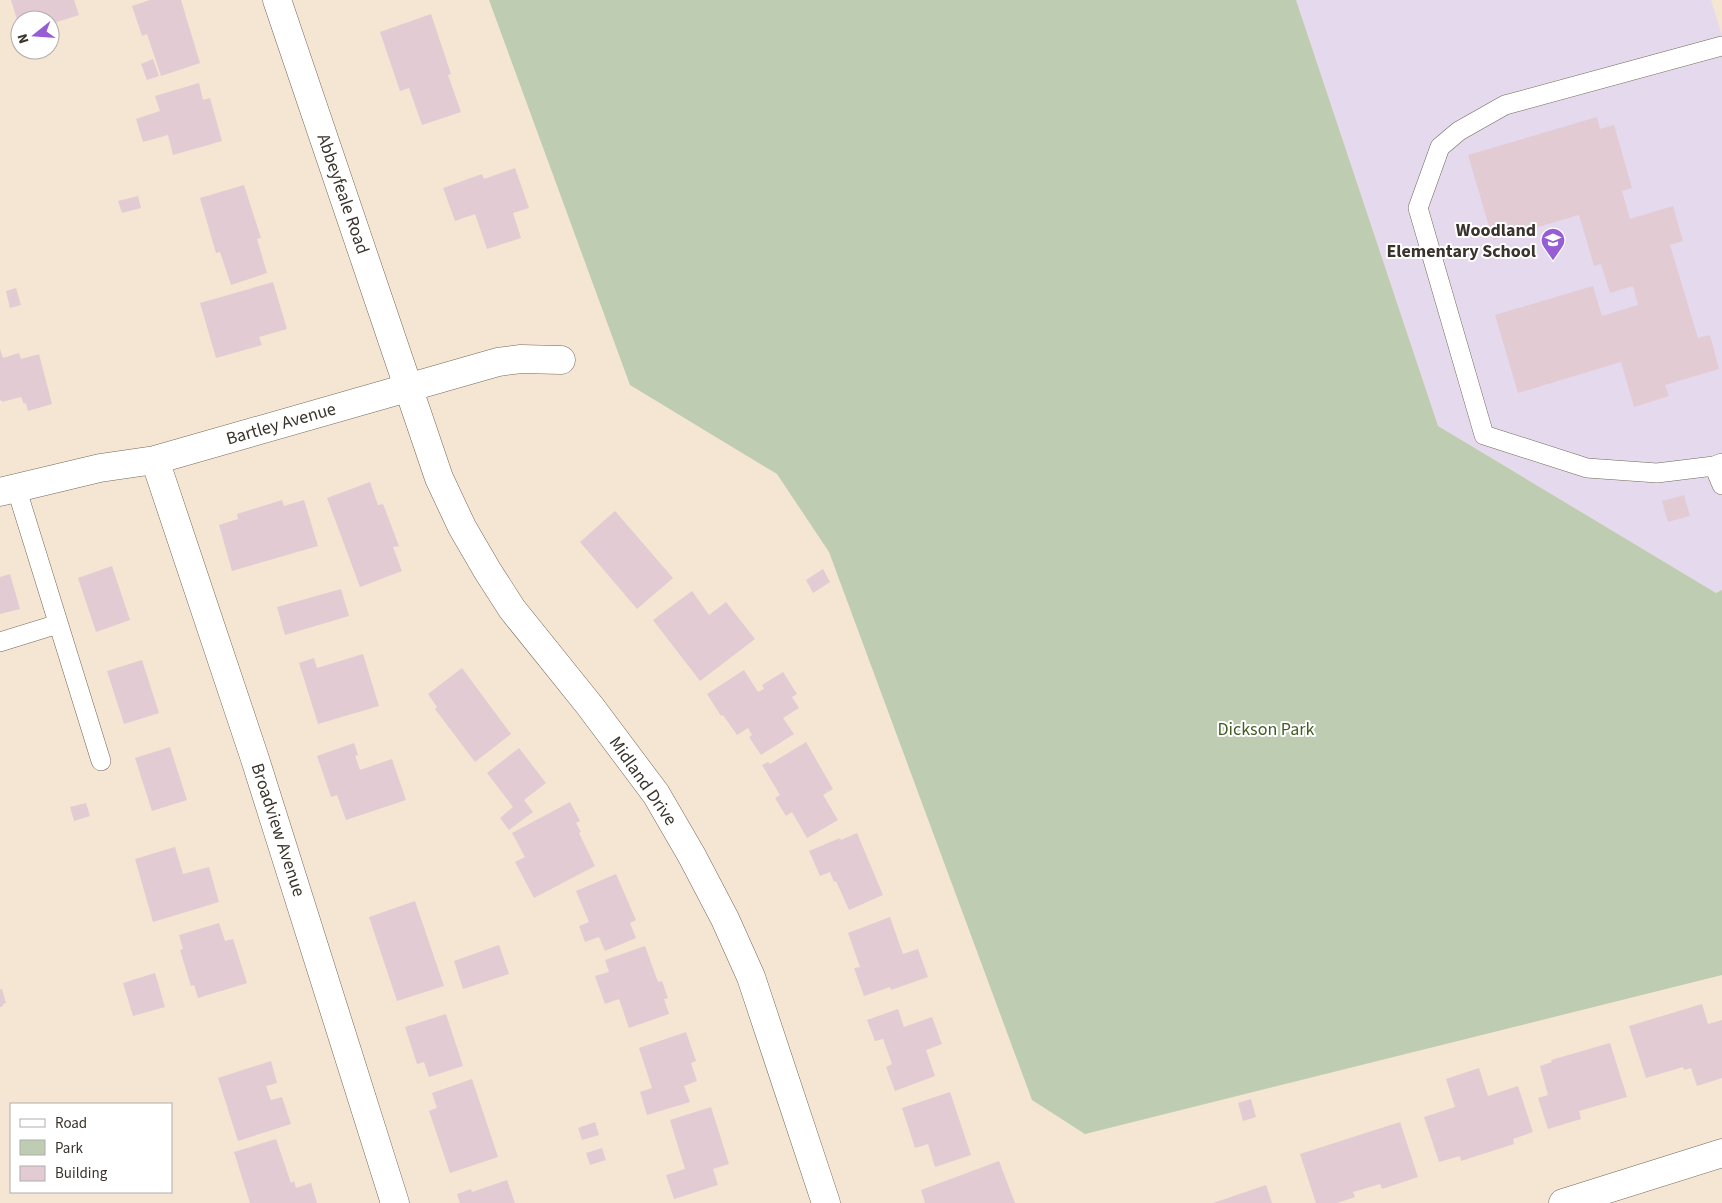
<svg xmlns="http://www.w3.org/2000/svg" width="1722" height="1203" viewBox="0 0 1722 1203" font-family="'Source Sans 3',sans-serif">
	<rect width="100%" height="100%" fill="#f5e5d3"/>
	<path fill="#e4d9ed" d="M1296,0H1711L1722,36V590L1716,593L1438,426Z"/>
	<path fill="#becdb1" d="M489,0H1296L1438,426L1716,593L1722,590V975L1085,1134L1032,1100L829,552L777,474L630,385Z"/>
	<path fill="#e3cbd3" d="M11,0H74L79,15L50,24V20H20V29Z
		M150,0H181L200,63L161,76L147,34L142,36L132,6Z
		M431,14L451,74L448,75L461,112L422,125L409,88L400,91L380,32Z
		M153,59L159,76L147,80L141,64Z
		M199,83L203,100L210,98L222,141L173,155L168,135L143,142L136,119L160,111L155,96Z
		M1597,117L1600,129L1614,125L1632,188L1622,191L1630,219L1673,206L1683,241L1670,245L1698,338L1710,335L1719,369L1665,385L1669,396L1634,407L1621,362L1518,393L1495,315L1593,286L1602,316L1638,305L1633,286L1610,293L1601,264L1594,266L1579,215L1493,240L1468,155Z
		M515,168L529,208L513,213L521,238L487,249L475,214L455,221L443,188L482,174L484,179Z
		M244,185L261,238L257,239L267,273L231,285L220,252L216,253L200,198Z
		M138,196L141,208L122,213L118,201Z
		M273,282L287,329L259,337L262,345L216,358L200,303Z
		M16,288L21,305L10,308L6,291Z
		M0,349L3,358L19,353L21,359L39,354L52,404L28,411L26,403L24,404L21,397L2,402V400L0,401Z
		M370,482L378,505L383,504L399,546L393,547L402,571L360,587L327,498Z
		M1684,495L1690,516L1668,522L1662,501Z
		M282,500L284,506L304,500L318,546L232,571L219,525L238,519L237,514Z
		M615,511L673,578L637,609L580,542Z
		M112,566L130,620L96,632L78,578Z
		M823,569L830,582L813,593L806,580Z
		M10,574L20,609L0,614V577Z
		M341,589L349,616L285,635L277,607Z
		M692,591L709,615L726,602L755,639L700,681L653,620Z
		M363,654L379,706L318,724L299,663L314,658L317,668Z
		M142,660L159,713L124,724L107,671Z
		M462,668L511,734L475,762L435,709L437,707L428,694Z
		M744,670L758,692L764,689L762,685L783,672L797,694L792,697L799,708L783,718L794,734L761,755L749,737L752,735L748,728L737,735L723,715L721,716L707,694Z
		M806,742L833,789L823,795L838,820L807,838L792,812L786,816L775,798L780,795L762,765L768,762L770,764Z
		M354,743L358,755L355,756L360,770L392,759L406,800L346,820L337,795L331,797L317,756Z
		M170,747L187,800L152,811L135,758Z
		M519,748L546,783L524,800L533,812L509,830L500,818L513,807L487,773Z
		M570,802L580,821L576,823L581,832L579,833L595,866L534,898L515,862L525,857L512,833Z
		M86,803L90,816L74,821L70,807Z
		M857,833L883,895L849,910L836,881L834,882L830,872L820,876L809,851L840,838L841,840Z
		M175,847L183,874L209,867L219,902L153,922L135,859Z
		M616,874L636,920L630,923L636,938L605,951L599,937L585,942L579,926L589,922L576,891Z
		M415,901L444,986L397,1001L369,917Z
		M890,917L903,954L918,949L928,977L891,990L890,987L864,996L854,968L860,967L848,933Z
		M219,923L225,941L233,939L247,983L198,998L194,985L191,986L180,950L183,949L179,935Z
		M499,945L509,974L463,989L454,961Z
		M645,946L658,982L662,981L668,998L664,999L669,1014L629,1028L619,999L605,1004L595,976L609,972L605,960Z
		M155,973L165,1007L133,1016L123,983Z
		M0,989H2L6,1003L3,1004V1006L0,1007Z
		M1702,1004L1708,1024L1722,1020V1078L1697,1086L1691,1068L1684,1070L1683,1067L1646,1078L1629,1026Z
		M898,1009L904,1027L932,1017L942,1044L926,1050L935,1076L895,1091L886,1067L892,1064L883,1039L875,1041L867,1020Z
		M446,1014L463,1066L429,1077L424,1062L417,1064L405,1027Z
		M686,1032L696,1061L691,1063L697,1081L684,1086L690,1102L647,1115L640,1092L652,1088L639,1048Z
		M1610,1043L1627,1097L1579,1111L1581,1119L1548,1129L1538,1098L1548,1095L1540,1066L1552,1062L1551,1060Z
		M271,1061L277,1083L266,1086L271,1100L282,1097L291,1124L238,1141L218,1078Z
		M1479,1068L1488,1096L1518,1086L1533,1132L1513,1139L1514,1144L1461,1161L1460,1156L1439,1162L1424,1117L1455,1107L1446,1079Z
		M472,1079L498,1157L450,1173L429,1111L437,1108L432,1093Z
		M950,1092L971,1155L935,1167L928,1144L915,1148L902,1108Z
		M1251,1099L1256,1117L1243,1121L1238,1103Z
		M711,1107L729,1164L713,1169L718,1185L674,1199L666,1175L685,1169L670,1120Z
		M595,1122L599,1135L582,1140L578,1128Z
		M1400,1122L1418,1177L1382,1189L1380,1184L1353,1192L1355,1197L1337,1203H1316L1300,1154Z
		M276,1139L291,1183L294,1181L296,1188L311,1183L317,1203H250L234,1152Z
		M602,1148L606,1160L590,1165L586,1153Z
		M999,1161L1015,1203H925L921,1190Z
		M507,1180L515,1203H460L457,1194L471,1189L472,1192Z
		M1266,1185L1272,1203H1213Z"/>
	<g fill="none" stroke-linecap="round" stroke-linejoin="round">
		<defs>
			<path id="service" d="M1722,46L1505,105L1459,131L1440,147L1418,208L1484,435L1587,468L1657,473L1714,466L1722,463
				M1714,466L1722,485
				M16,487L101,761
				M0,642L58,624"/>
			<path id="minor" d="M277,0L439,478L462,527L487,570L512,609L590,706L656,794L692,856L725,919L751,977L826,1203
				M155,460L255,759L395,1203
				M0,492L100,468L155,460L498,362L521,359L561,360
				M1563,1203L1722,1153"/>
		</defs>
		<use href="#service" stroke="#756758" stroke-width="20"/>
		<use href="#minor" stroke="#756758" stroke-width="29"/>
		<use href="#service" stroke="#fff" stroke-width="19"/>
		<use href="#minor" stroke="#fff" stroke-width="28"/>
	</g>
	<defs>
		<symbol id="school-pin" viewBox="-11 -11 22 30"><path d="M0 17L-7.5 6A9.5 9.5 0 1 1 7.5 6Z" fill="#975dd4" stroke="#fff"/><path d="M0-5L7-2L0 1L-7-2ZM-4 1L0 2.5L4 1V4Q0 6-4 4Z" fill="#fff"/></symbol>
	</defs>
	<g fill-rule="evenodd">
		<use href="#school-pin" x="1539" y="226" width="28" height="38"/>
	</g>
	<g text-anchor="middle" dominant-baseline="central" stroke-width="4" stroke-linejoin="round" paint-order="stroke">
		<g font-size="18" fill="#39332c" stroke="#fff">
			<text transform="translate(343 194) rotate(71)">Abbeyfeale Road</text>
			<text transform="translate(281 424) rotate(-16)">Bartley Avenue</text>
			<text transform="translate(643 781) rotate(55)">Midland Drive</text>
			<text transform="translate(278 830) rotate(72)">Broadview Avenue</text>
		</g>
		<g font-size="18" font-weight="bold" fill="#39332c" stroke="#fff" text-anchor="end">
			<text x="1536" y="230">Woodland<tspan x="1536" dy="21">Elementary School</tspan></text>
		</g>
		<g font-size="18" fill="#435d24" stroke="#fff">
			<text x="1266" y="729">Dickson Park</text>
		</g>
	</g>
	<rect x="10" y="1103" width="162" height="90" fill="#ffffff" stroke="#b0adab"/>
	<rect x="20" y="1119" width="25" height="8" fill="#ffffff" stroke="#b0adab"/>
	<text x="55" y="1128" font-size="15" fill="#39332c">Road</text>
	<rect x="20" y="1140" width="25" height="15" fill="#becdb1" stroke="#b0adab"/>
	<text x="55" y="1153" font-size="15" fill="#39332c">Park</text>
	<rect x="20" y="1166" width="25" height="15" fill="#e3cbd3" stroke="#b0adab"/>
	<text x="55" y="1178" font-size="15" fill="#39332c">Building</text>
	<g transform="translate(35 35) rotate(253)"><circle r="24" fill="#ffffff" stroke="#b0adab"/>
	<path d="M0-4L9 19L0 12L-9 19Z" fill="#975dd4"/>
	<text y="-8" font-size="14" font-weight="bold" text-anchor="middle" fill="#39332c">N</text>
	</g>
</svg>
